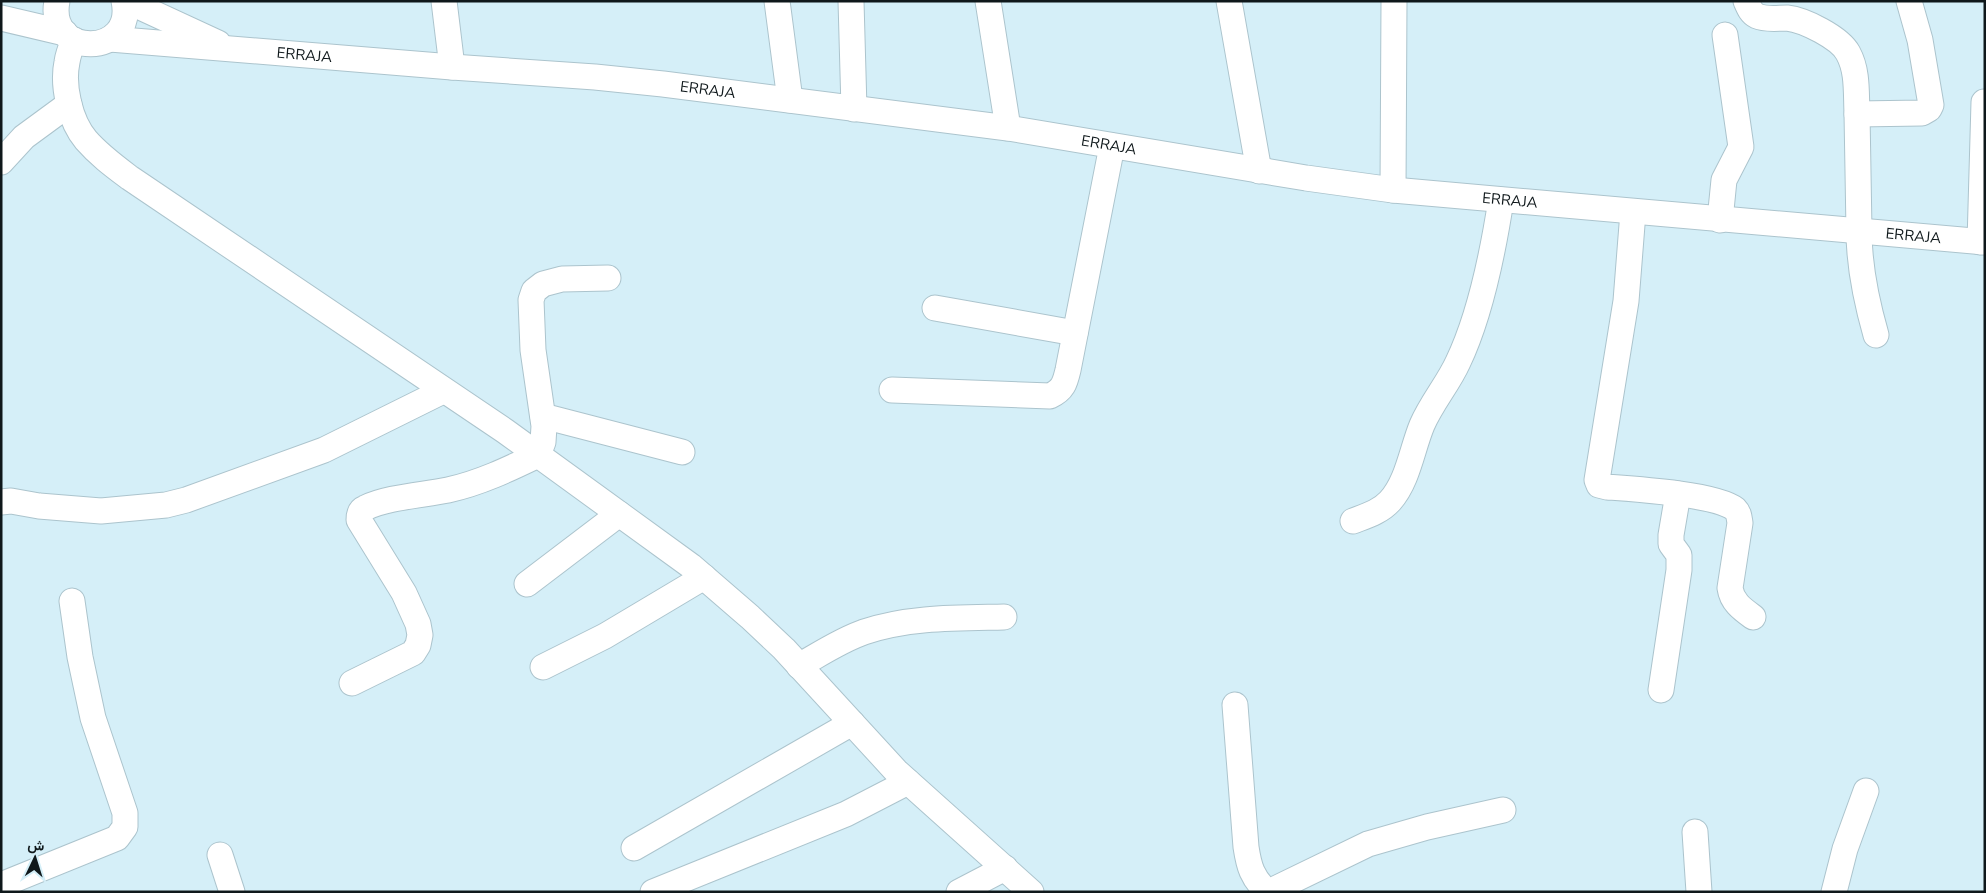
<svg xmlns="http://www.w3.org/2000/svg" width="1986" height="893" viewBox="0 0 1986 893" font-family="'Nunito Sans',Vazirmatn,sans-serif">
	<rect width="100%" height="100%" fill="#d5eff8"/>
	<g fill="none" stroke-linecap="round" stroke-linejoin="round">
		<defs>
			<g id="minor">
				<path d="M57,1C46,59 136,57 124,1"/>
				<path d="M127,1L218,43"/>
				<path d="M444,1L452,67"/>
				<path d="M777,1L790,100"/>
				<path d="M851,1L854,109"/>
				<path d="M988,1L1008,128"/>
				<path d="M1229,1L1259,171"/>
				<path d="M1746,1C1749,8 1751,13 1757,16C1766,20 1778,18 1787,18C1805,20 1840,38 1848,53C1858,71 1856,93 1857,113C1858,152 1858,192 1859,231C1859,267 1866,300 1876,335"/>
				<path d="M1,18L65,33"/>
				<path id="s1" d="M110,39L452,67L595,77L663,84L1008,128L1306,178L1393,190L1985,242"/>
				<path d="M74,40C71,47 68,55 67,62C62,86 70,121 86,140C99,155 114,166 130,178L505,431L691,566L750,617L784,649L896,771L1031,892"/>
				<path d="M1857,114L1922,113L1929,109L1931,105L1920,40L1909,1"/>
				<path d="M1,162L24,137L69,104"/>
				<path d="M1393,190L1394,1"/>
				<path d="M1633,212L1626,301L1597,480L1599,485L1607,487C1634,489 1716,494 1735,509C1739,513 1739,517 1740,523L1730,588C1732,602 1742,609 1753,617"/>
				<path d="M1720,220L1724,180L1741,147L1725,35"/>
				<path d="M1980,242L1984,102"/>
				<path d="M935,308L1075,333"/>
				<path d="M892,390L1050,396C1063,390 1065,383 1068,370L1112,146"/>
				<path d="M543,416L682,452"/>
				<path d="M1,502L11,501L39,506L101,511L166,505L186,500L324,450L443,391"/>
				<path d="M1353,521C1366,516 1380,512 1390,501C1408,481 1412,449 1422,425C1432,402 1448,384 1458,362C1481,314 1493,252 1501,200"/>
				<path d="M527,584L619,514"/>
				<path d="M799,666C820,654 841,640 864,632C909,617 957,618 1004,617"/>
				<path d="M543,667L605,636L704,577"/>
				<path d="M352,683L413,653L418,645L420,635L418,624L404,593L359,520C359,515 360,510 365,508C387,497 424,495 448,490C480,483 509,469 538,455L543,442L544,426L533,350L531,300L534,291L543,284L562,279L608,278"/>
				<path d="M1661,690L1679,570V555L1671,544V535L1678,494"/>
				<path d="M1235,705L1246,847C1249,867 1252,877 1267,892"/>
				<path d="M1695,832L1699,892"/>
				<path d="M634,848L852,723"/>
				<path d="M220,855L232,892"/>
				<path d="M1,885L117,838L125,827V813L93,718L80,657L72,601"/>
				<path d="M653,892L846,814L908,782"/>
				<path d="M959,892L1005,868"/>
				<path d="M1269,892L1368,844L1427,827L1503,810"/>
				<path d="M1834,892L1845,849L1866,791"/>
			</g>
		</defs>
		<use href="#minor" stroke="#acc4cd" stroke-width="27"/>
		<use href="#minor" stroke="#fff" stroke-width="25"/>
	</g>
	<g text-anchor="middle" dominant-baseline="central" stroke-width="4.5" stroke-linejoin="round" paint-order="stroke">
		<g font-size="15" fill="#0f181b" stroke="#d5eff8">
			<text stroke="none"><textPath href="#s1" startOffset="195">ERRAJA</textPath></text>
			<text stroke="none"><textPath href="#s1" startOffset="600">ERRAJA</textPath></text>
			<text stroke="none"><textPath href="#s1" startOffset="1005">ERRAJA</textPath></text>
			<text stroke="none"><textPath href="#s1" startOffset="1410">ERRAJA</textPath></text>
			<text stroke="none"><textPath href="#s1" startOffset="1815">ERRAJA</textPath></text>
		</g>
	</g>
	<rect width="1986" height="893" fill="none" stroke="#0f181b" stroke-width="5"/>
	<g transform="translate(35 858) rotate(4)" stroke="#d5eff8" stroke-width="4" paint-order="stroke">
	<path d="M0-4L9 19L0 12L-9 19Z" fill="#0f181b"/>
	<text y="-8" font-size="14" font-weight="bold" text-anchor="middle" fill="#0f181b">ش</text>
	</g>
</svg>
